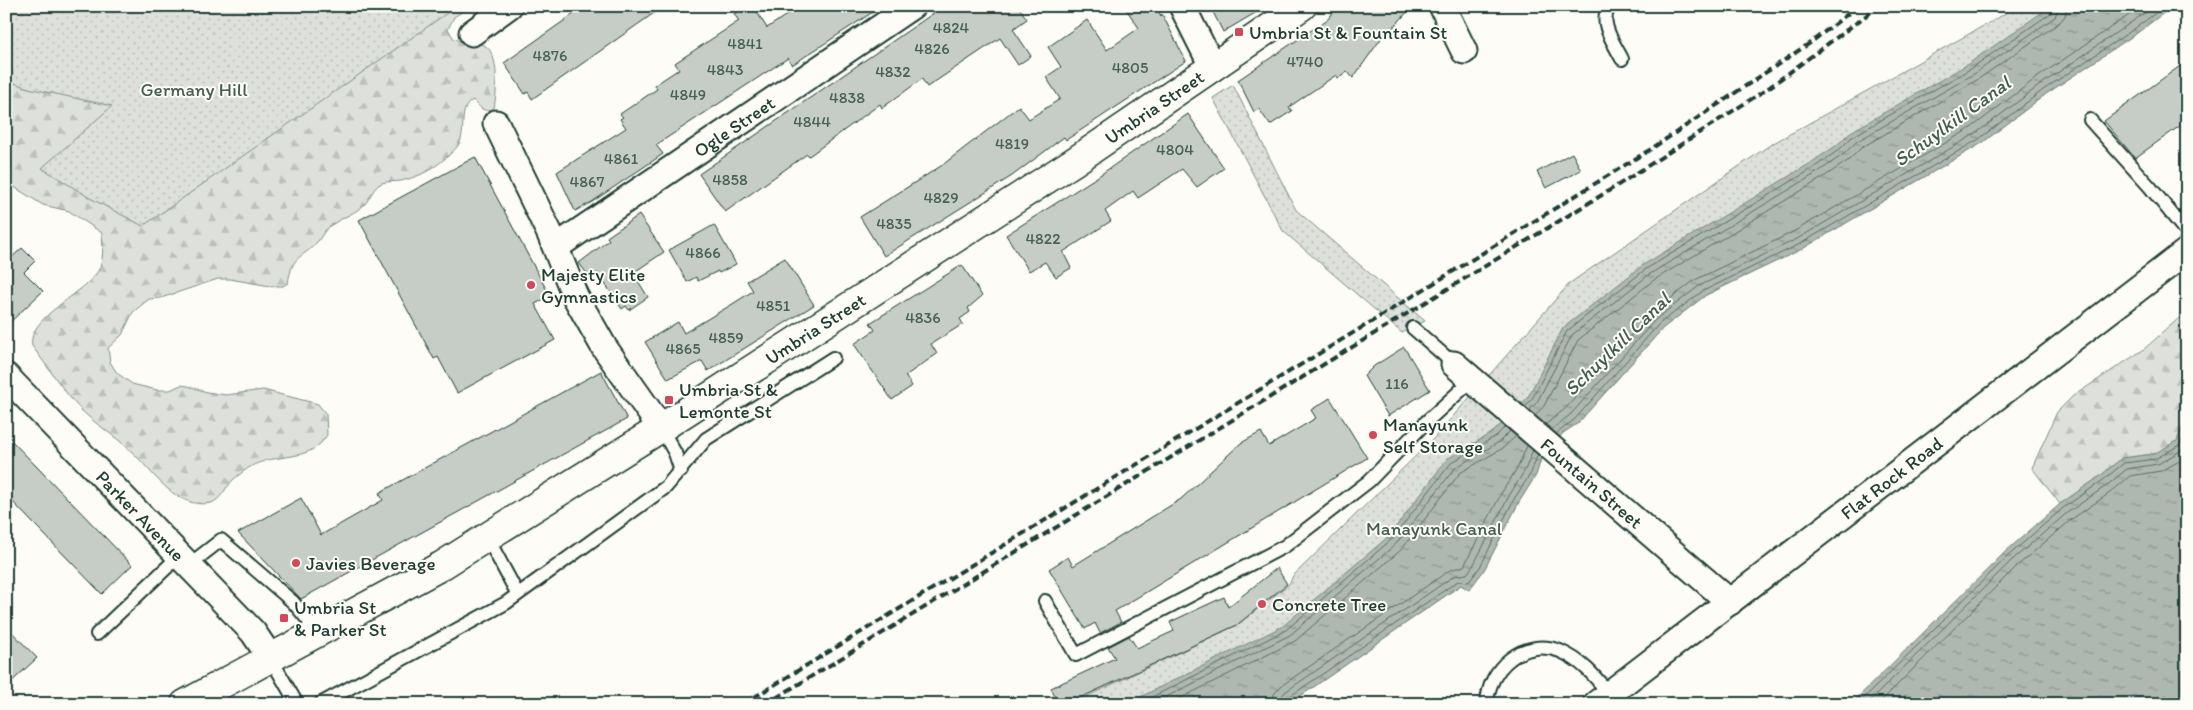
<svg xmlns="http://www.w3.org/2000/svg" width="2193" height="710" viewBox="0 0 2193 710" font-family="Itim,sans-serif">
	<defs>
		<pattern id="forest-firs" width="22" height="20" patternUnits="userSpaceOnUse" patternTransform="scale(1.25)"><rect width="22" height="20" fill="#dde0db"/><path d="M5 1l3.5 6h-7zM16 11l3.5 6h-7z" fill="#bdc1bd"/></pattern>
		<pattern id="park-dots" width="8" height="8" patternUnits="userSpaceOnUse" patternTransform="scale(1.25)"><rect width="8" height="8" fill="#dde0db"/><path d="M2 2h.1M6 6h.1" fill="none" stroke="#bdc1bd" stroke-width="1.8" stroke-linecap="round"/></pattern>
		<pattern id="water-ripples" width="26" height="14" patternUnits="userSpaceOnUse" patternTransform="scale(1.25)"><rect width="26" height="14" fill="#aeb8b1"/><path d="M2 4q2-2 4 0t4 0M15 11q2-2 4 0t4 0" fill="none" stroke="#8d9791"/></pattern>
	</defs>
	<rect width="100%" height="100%" fill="#fdfcf7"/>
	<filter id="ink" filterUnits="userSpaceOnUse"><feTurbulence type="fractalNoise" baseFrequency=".02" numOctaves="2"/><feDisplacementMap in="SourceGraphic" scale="10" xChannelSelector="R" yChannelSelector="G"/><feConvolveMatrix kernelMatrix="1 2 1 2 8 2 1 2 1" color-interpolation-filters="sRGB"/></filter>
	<g filter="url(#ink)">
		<path fill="url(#forest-firs)" stroke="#7e8e88" d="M6,6H471L454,17L448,29L454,39C463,42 477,41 484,45C500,53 497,93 494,108C482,114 481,107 473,100C458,108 466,128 460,142C456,151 438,165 429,170C422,175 409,179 401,181C394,182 388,181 382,183C373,187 371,197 365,204C356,213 343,217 333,224C325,228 323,235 318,241C302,260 293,252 288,283L283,286H270L230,279H218L161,298L149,299L133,312L122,335L108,348L110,362L117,373L132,384L157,390H170L181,385L188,386L207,392L226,395L263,390L318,404L326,414L327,435C311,462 281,453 256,464C249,467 241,473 234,479C227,485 220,501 211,503C175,510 153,471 131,451C116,436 96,425 81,410C64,392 48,367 32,346C26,318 84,294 98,271C104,261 103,245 102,233L69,211L43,205L6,182Z
			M2187,311V415L2177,441L2154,454L2122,458L2099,477L2060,504L2032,468L2057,412L2073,396L2143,350Z"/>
		<path fill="url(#park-dots)" stroke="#7e8e88" d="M6,6H457L143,226L90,198L42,168L112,106L28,88L6,80Z
			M2015,6H2173L2137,33L2046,94L1982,143L1802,249L1706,295L1663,328L1578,423L1563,433L1541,459L1536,475L1519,502L1484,570L1469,590L1461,585L1289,704H1071L1237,625L1289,584L1293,576L1434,438L1570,283L1770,145L2003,15Z
			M1233,85L1296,210L1425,321L1402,333L1283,231L1213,98Z"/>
		<path fill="url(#water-ripples)" stroke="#75877f" d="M2051,6H2173L2137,33L2046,94L1982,143L1802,249L1706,295L1663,328L1578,423L1563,433L1541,459L1536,475L1519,502L1484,570L1469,590L1461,585L1289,704H1126L1283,626L1389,536L1447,459L1493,432L1528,397L1563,328L1643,265L1809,164L1837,145L1849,133L1968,64Z
			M2187,415V704H1851L2005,552L2060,504L2099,477L2122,458L2154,454L2177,441Z"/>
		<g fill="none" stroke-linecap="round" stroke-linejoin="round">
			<path stroke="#586e66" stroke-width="1" d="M1525,407L1532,399L1567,331L1646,269L1812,169L1840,149L1852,137L1970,69L2051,13L2053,6
				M1529,411L1537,402L1572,335L1650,274L1815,174L1844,154L1856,142L1974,74L2055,17L2059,6
				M1535,416L1544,406L1578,340L1654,280L1819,180L1849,160L1861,148L1977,80L2059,23L2065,16L2067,6
				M1545,425L1566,408L1649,315L1695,280L1793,232L1971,128L2035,79L2142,6
				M1551,430L1571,414L1655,320L1699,286L1797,239L1975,134L2040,85L2155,6
				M1556,434L1575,419L1659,324L1703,291L1800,244L1979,139L2043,90L2134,29L2165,6
				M1138,704L1286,630L1392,539L1451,463L1496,436L1505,427
				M1152,704L1290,635L1396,544L1455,468L1499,442L1510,431
				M1169,704L1295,641L1402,549L1460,473L1503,448L1516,436
				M1273,704L1274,694L1281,686L1450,570L1464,566L1502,492L1518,467L1527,446
				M1280,704L1281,697L1285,692L1454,576L1467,574L1474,564L1509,496L1525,470L1533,450
				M1286,704L1289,697L1458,581L1469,582L1480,567L1514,499L1531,473L1538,454
				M1858,704L2008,556L2063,508L2102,481L2124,463L2155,459L2180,445L2187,430
				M1867,704L2012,560L2067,513L2106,486L2127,469L2158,464L2187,447
				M1878,704L2017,566L2072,519L2111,492L2130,476L2161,471L2187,457"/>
		</g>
		<path fill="#c6cdc7" stroke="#1f3d34" d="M585,6H664L532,99L528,92L525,94L504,63Z
			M734,6H753L767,28L800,6H882L792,65L788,58L656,145L663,154L592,202L575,211L557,172L626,128L620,119L623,117L620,114L657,89L655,85L679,69L675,63L739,21L734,14L738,12Z
			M944,6H1018L1027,19L1013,29L1031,56L1018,65L1000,38L927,87L922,79L882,108L880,104L809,156L807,154L725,212L699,174Z
			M1124,6H1156L1161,16L1162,14L1186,61L1066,140L1064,137L1012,176L884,256L860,217L941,166L1019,106L1029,119L1060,99L1046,77L1061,67L1048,47L1087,20L1107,50L1139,28Z
			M1210,6H1267L1223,32Z
			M1338,6H1413L1387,34L1385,33L1353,78L1347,71L1338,78L1336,75L1289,107L1292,111L1270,125L1259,109L1254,112L1238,80L1328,19Z
			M2187,61V121L2135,158L2104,121Z
			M1188,114L1224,168L1197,187L1182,169L1138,198L1133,191L1105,211L1111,221L1063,252L1071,268L1056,277L1045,262L1029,271L1006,235L1097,177Z
			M1572,153L1581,170L1546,188L1537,172Z
			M475,157L550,296L535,304L555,340L457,393L438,357L434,359L359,220Z
			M639,215L664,252L633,273L648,297L629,310L626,306L622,309L598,273L591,279L579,263L609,240L607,237Z
			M714,225L736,264L719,273L718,271L698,281L696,277L687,282L669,250Z
			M22,248L35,261L24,272L43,291L6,326V253L11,258Z
			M785,258L814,305L708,371L702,361L668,379L645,342L678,322L684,333L731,305L753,291L747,281Z
			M962,265L982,296L968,308L970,312L960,319L963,324L931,344L937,354L905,376L912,386L892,400L854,344L875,330L870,323Z
			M1404,347L1430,390L1388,416L1364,376L1374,366Z
			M601,371L627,419L301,599L238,533L301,498L321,535L383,500L379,493Z
			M1330,398L1367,458L1115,611L1121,622L1100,633L1095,623L1085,629L1049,569L1068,557L1073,566L1181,499L1241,443L1261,432L1269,446L1316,418L1311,410Z
			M6,435L132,565L102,594L6,495Z
			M1277,568L1287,584L1237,625L1067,704H1058L1051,688L1115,658L1108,647L1129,636L1137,648L1174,631L1170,622L1224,597L1228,607Z
			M6,626L37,658L6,687Z"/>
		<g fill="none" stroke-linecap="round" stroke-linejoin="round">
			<defs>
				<path id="lane" d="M1611,6C1596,19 1615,45 1622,59
					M2090,120L2150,187L2187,233
					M1413,328L1454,364
					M661,428L675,453L681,471
					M487,537L517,593
					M189,565L221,540L293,602L318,632
					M1045,601L1076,655L1285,546L1369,481L1426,422L1472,380
					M97,634L179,556
					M270,657L297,704
					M320,704L506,603L666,487L706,439L833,358
					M1487,704C1488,668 1524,637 1560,651C1581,660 1595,676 1609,694"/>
				<g id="street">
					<path d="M1182,6L1213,68"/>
					<path d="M1442,6L1464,51"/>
					<path d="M472,33L509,6"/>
					<path d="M496,123L550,234L575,296L604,347L661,428"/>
					<path id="s1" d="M556,247L912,6"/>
					<path id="s2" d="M1454,364L1730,602"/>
					<path id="s3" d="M6,376L253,632L270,657"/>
					<path id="s4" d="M1596,704L2187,251"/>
				</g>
				<g id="secondary">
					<path id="s5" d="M185,704L441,566L487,537L661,428L1075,161L1302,6"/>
				</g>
			</defs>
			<use href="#lane" stroke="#1f3d34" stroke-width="16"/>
			<use href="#street" stroke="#1f3d34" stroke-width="29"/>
			<use href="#secondary" stroke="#1f3d34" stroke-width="31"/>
			<use href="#lane" stroke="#fdfcf7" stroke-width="12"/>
			<use href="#street" stroke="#fdfcf7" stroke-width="25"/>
			<use href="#secondary" stroke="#fdfcf7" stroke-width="28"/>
			<path stroke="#1f3d34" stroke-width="4" stroke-dasharray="8 4" stroke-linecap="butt" d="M743,704L1371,322L1651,149L1810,43L1858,6
				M766,704L1615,187L1767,89L1879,6"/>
		</g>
	</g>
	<g fill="#d1495b" stroke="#fdfcf7" stroke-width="2">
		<rect x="1234" y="27" width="10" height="10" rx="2.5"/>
		<circle cx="531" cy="285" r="5"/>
		<rect x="664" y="395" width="10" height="10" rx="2.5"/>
		<circle cx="1373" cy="435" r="5"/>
		<circle cx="296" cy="563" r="5"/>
		<circle cx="1262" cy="604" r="5"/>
		<rect x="279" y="613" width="10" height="10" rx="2.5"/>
	</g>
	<g text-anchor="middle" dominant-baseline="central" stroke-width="4" stroke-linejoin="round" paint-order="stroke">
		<g font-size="16" fill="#496159">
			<text x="951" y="27">4824</text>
			<text x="745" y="43">4841</text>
			<text x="932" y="48">4826</text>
			<text x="550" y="55">4876</text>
			<text x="1305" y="61">4740</text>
			<text x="1130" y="67">4805</text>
			<text x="725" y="69">4843</text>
			<text x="893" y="71">4832</text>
			<text x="688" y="94">4849</text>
			<text x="847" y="97">4838</text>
			<text x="812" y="121">4844</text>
			<text x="1012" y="143">4819</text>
			<text x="1175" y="149">4804</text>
			<text x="621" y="158">4861</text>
			<text x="730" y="179">4858</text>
			<text x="587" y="181">4867</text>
			<text x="941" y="197">4829</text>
			<text x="894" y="223">4835</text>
			<text x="1043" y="238">4822</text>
			<text x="703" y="252">4866</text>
			<text x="773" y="305">4851</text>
			<text x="923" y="317">4836</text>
			<text x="726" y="337">4859</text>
			<text x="683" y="348">4865</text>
			<text x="1397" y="383">116</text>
		</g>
		<g font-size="19" fill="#1f3d34" stroke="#fdfcf7" text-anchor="start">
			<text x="1249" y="32">Umbria St &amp; Fountain St</text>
			<text x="541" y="274">Majesty Elite<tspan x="541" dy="22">Gymnastics</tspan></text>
			<text x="679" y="389">Umbria St &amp;<tspan x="679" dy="22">Lemonte St</tspan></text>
			<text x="1383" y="424">Manayunk<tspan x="1383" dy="22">Self Storage</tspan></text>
			<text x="306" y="563">Javies Beverage</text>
			<text x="1272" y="604">Concrete Tree</text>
			<text x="294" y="607">Umbria St<tspan x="294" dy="22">&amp; Parker St</tspan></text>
		</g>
		<g font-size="19" fill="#455e55" stroke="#fdfcf7">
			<text x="194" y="89">Germany Hill</text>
			<text x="1434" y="528">Manayunk Canal</text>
		</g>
		<g font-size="19" fill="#1f3d34" stroke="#fdfcf7">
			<text stroke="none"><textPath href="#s5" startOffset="1139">Umbria Street</textPath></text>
			<text stroke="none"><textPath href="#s1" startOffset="215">Ogle Street</textPath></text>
			<text stroke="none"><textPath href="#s5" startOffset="734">Umbria Street</textPath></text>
			<text stroke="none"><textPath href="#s4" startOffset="372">Flat Rock Road</textPath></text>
			<text stroke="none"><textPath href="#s2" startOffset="182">Fountain Street</textPath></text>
			<text stroke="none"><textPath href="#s3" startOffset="194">Parker Avenue</textPath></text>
		</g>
		<g font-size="20" font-style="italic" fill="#435c53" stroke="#fdfcf7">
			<text transform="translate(1952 121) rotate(-36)">Schuylkill Canal</text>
			<text transform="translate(1617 344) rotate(-44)">Schuylkill Canal</text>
		</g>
	</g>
	<rect width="2193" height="710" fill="none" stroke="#fdfcf7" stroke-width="25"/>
	<rect x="12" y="12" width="2168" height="685" fill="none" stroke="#1f3d34" stroke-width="2" filter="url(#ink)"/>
</svg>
